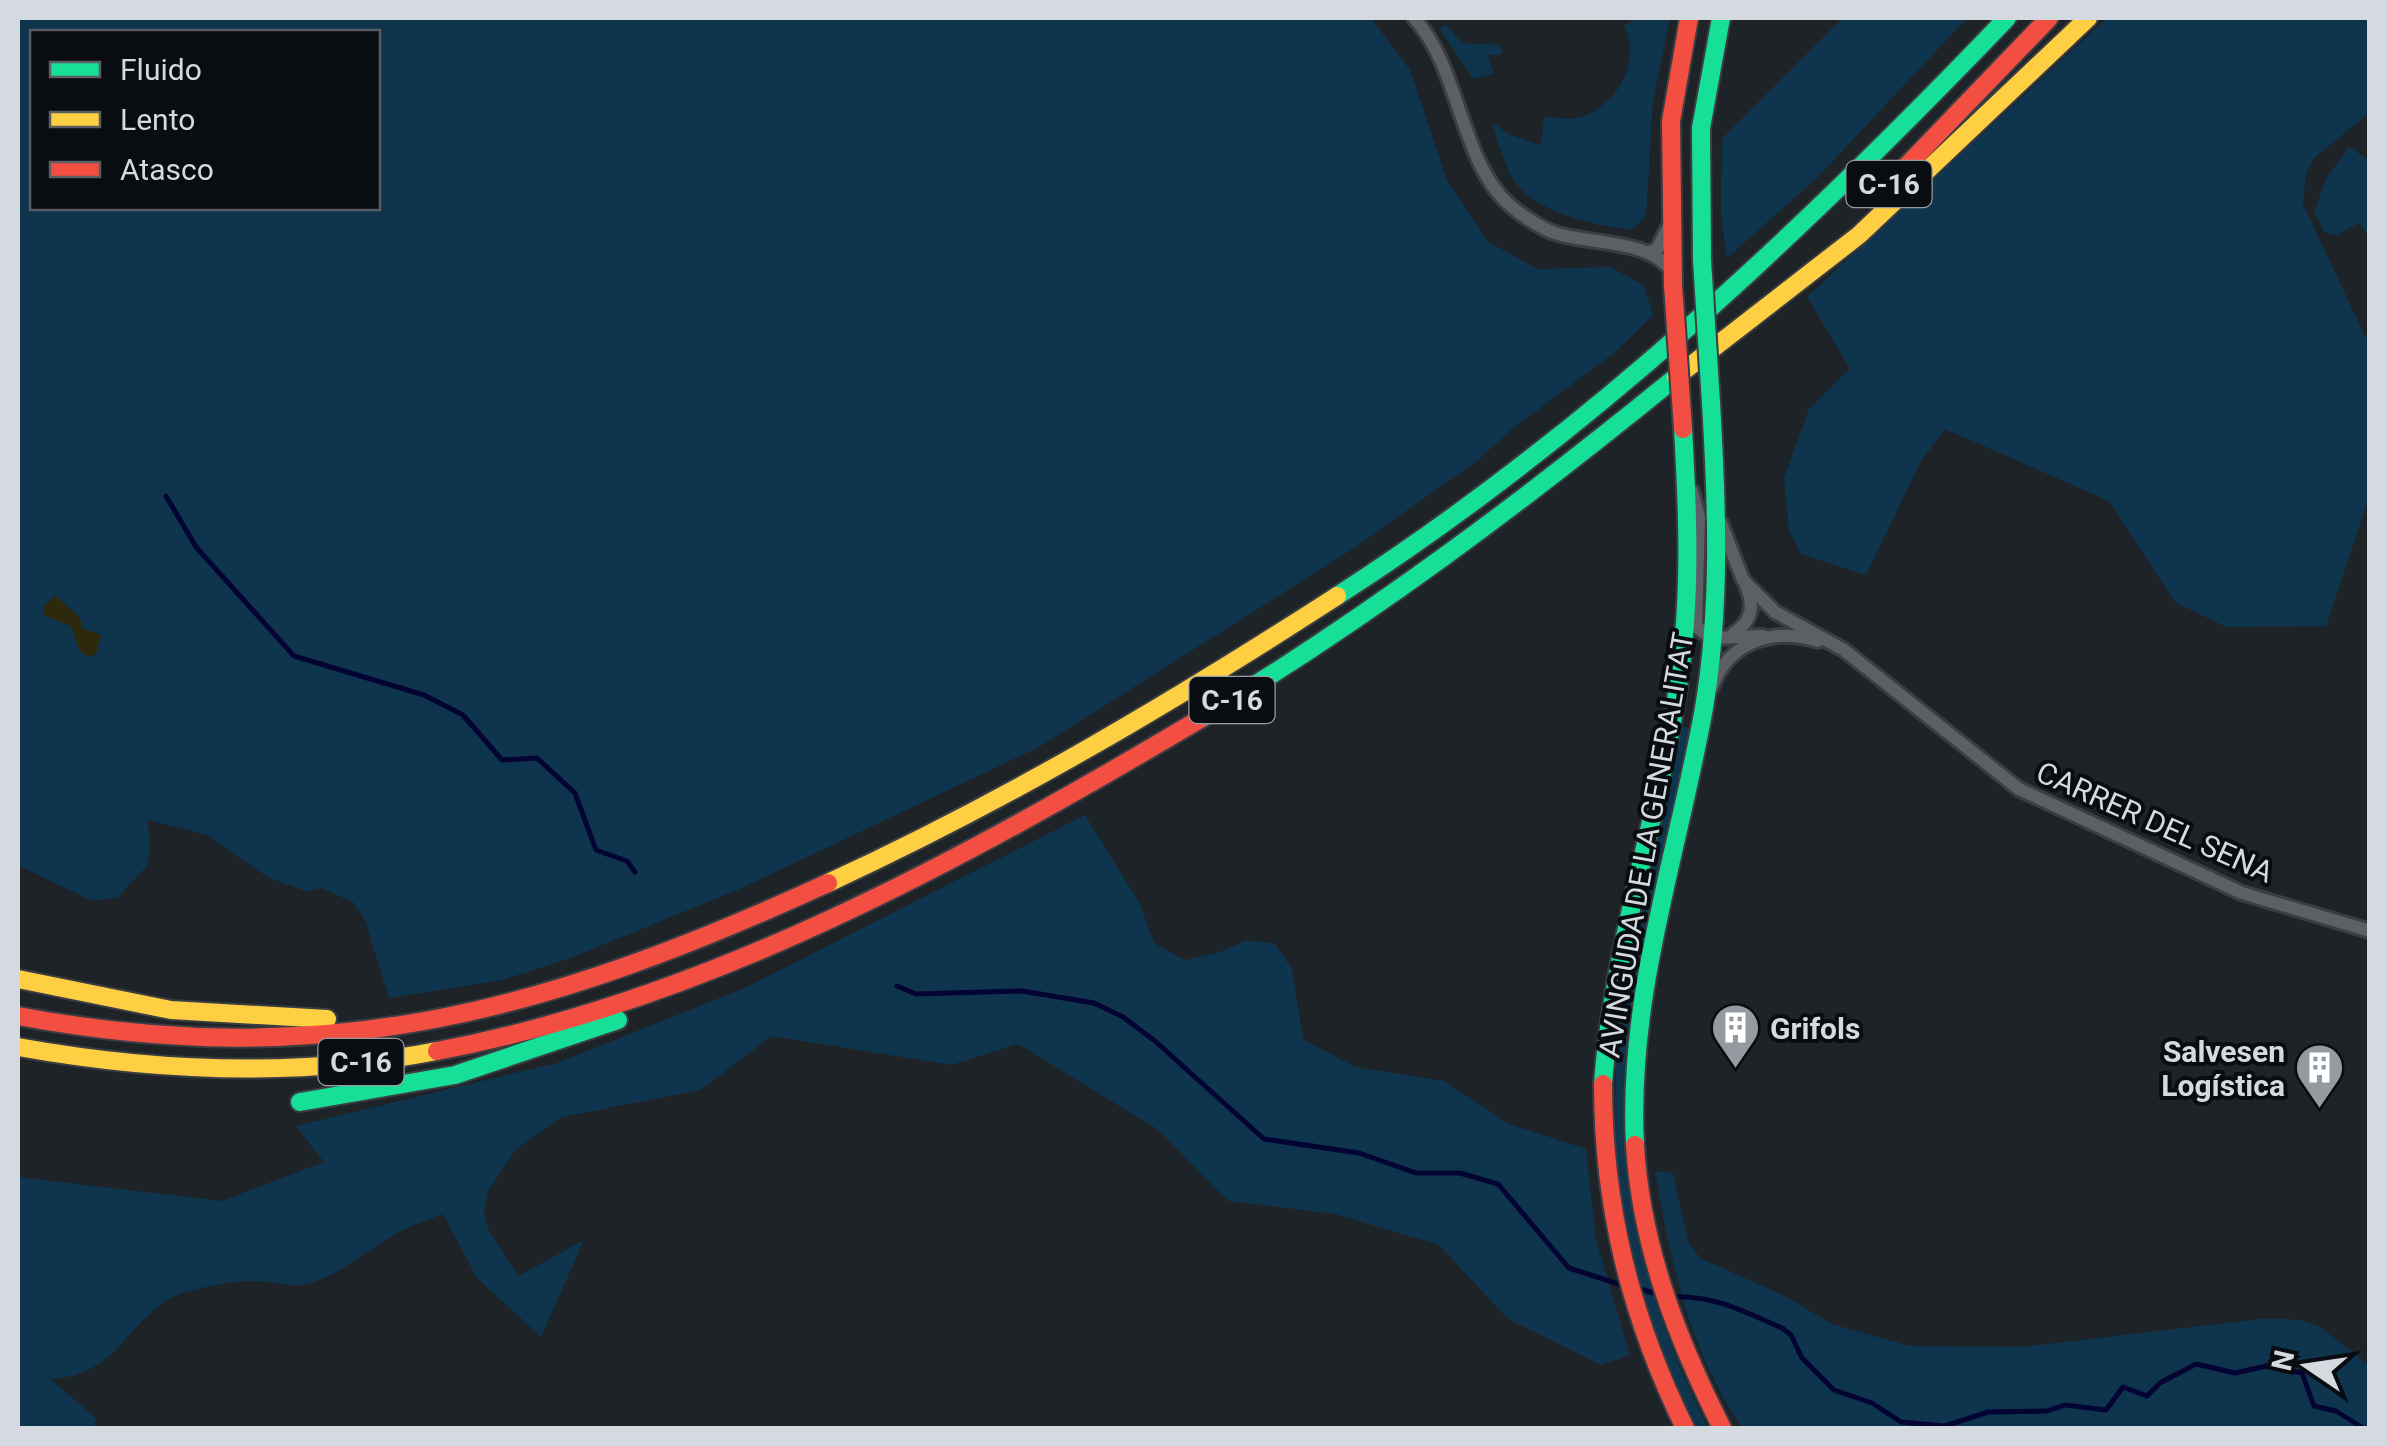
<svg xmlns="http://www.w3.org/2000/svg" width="2387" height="1446" viewBox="0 0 2387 1446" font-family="Roboto,sans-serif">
	<rect width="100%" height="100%" fill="#1e2328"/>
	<path fill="#0e344e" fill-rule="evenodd" d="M18,18H1371L1410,70L1447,180L1488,242L1538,269L1610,267L1644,285L1653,315L1614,353L1511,430L1477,461L1351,550L1039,747L742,888L568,959L502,980L389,998L365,920L353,902L321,888L306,891L269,878L207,835L148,820L150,853L146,867L118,897L92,901L18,865ZM32,32H378V208H32Z
		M1639,18H1670L1653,101L1646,216L1632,230C1594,225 1535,214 1513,179C1503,162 1498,140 1491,121L1510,135L1541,145L1544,117C1554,117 1567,120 1576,118C1616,109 1643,62 1624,25Z
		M1843,18H1967L1816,179L1727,258L1721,211L1722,139Z
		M2107,18H2369V113L2314,158L2306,174L2303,204L2369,345V498L2326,626L2226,627L2175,602L2109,501L1945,429L1920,463L1866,575L1801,554L1789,531L1784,478L1809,409L1850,368L1807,297Z
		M1446,25L1462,43L1501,45L1502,55H1488L1494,74L1473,79L1439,28Z
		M2349,147L2369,160V236L2359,223L2336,235L2324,232L2314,211L2327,177Z
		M1678,726L1691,728C1663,859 1617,1005 1625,1139C1630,1241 1663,1338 1708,1428H1696C1607,1260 1599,1111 1635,927C1648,859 1667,794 1678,726Z
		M1085,815L1140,904L1154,943L1185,960L1220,952L1247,940L1275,944L1292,969L1303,1039L1355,1067L1444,1081L1509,1124L1586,1149L1596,1240L1630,1355L1601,1365L1508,1319L1439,1245L1335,1214L1228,1201L1157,1129L1018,1044L951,1065L772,1036L701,1090L562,1117L516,1149L488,1191L484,1211L488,1229L518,1276L584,1240L541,1337L477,1278L443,1214C426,1220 409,1226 394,1235C365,1251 341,1275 308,1284C291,1288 272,1281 255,1281C234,1281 200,1287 180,1294C126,1316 122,1376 50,1379L97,1419L93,1428H18V1177L222,1201L324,1162L296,1126L557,1063L745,988Z
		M1655,1171L1673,1173L1688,1242L1700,1258L1785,1296L1832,1324L1910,1346L2022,1347L2269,1318L2300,1320L2320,1327L2369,1365V1428H1743C1690,1354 1670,1260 1655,1171Z"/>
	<path fill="#2e280c" d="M55,595L80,618L82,628L101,635L96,655L86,656L79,649L71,626L45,616L43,607Z"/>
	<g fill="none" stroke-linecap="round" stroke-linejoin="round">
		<path stroke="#030434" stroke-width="5" d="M166,496L196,547L294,656L424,695L463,715L502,760L537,758L575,793L596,850L627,861L635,872
			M897,986L916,994L1022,991L1094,1003L1123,1017L1155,1041L1264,1139L1359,1153L1416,1173H1460L1498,1184L1569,1268L1622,1285
			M1633,1287L1661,1295
			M1671,1297C1711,1294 1745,1312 1782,1328L1791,1335L1802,1358L1834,1390L1872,1403L1901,1422L1945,1426L1988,1412L2047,1411L2065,1405L2106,1410L2123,1387L2147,1396L2160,1383L2196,1364L2235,1373L2266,1366L2302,1373L2314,1406L2336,1411L2363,1428"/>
		<defs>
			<path id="street" d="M1414,18C1461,69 1460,164 1512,207C1524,217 1544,230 1558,234C1591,244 1652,240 1672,272
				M1648,253L1657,249L1670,224
				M1692,491L1699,517L1696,627L1712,638L1763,636
				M1721,523L1743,580L1775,612L1844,650L2019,789L2242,893L2370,931
				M1733,634C1752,621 1755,607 1746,586
				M1712,687C1729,641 1774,627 1818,641"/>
			<path id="fast" d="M1702,260L1701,128L1721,18
				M1337,596C1586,436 1803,231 2007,18
				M1200,719C1368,618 1524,501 1676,377
				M1603,1084C1613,946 1659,816 1679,680C1691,597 1688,513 1683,429
				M300,1102L455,1075L618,1020
				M1635,1145C1627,995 1678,854 1704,708C1721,607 1717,505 1711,403"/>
			<path id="slow" d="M1676,377L1859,235L2088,18
				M828,883C1006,801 1173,702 1337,596
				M18,979L171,1010L327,1019
				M18,1047C157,1072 298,1078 437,1051"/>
			<path id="jam" d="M1895,178L2049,18
				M1673,285L1671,121L1689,18
				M18,1016C327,1074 548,1011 828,883
				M437,1051C709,1000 964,859 1200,719
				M1603,1084C1603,1207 1631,1318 1685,1428
				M1635,1145C1641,1246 1677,1339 1722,1428"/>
		</defs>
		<use href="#street" stroke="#3a3d41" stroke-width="18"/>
		<use href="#fast" stroke="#3a3d41" stroke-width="22"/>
		<use href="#slow" stroke="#3a3d41" stroke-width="22"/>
		<use href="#jam" stroke="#3a3d41" stroke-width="22"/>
		<use href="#street" stroke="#5c6064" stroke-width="12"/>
		<use href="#fast" stroke="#16e098" stroke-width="18"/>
		<use href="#slow" stroke="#ffcf43" stroke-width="18"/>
		<use href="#jam" stroke="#f24e42" stroke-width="18"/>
		<defs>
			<path id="fast-bridge" d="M1702,260L1711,403"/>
			<path id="jam-bridge" d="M1673,285L1683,429"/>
		</defs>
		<use href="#fast-bridge" stroke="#3a3d41" stroke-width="22" stroke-linecap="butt"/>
		<use href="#jam-bridge" stroke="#3a3d41" stroke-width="22" stroke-linecap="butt"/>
		<use href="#fast-bridge" stroke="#16e098" stroke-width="18"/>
		<use href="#jam-bridge" stroke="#f24e42" stroke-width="18"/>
	</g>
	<defs>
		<symbol id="building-pin" viewBox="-11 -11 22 30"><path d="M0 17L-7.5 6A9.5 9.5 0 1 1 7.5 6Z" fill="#949a9f" stroke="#090c10"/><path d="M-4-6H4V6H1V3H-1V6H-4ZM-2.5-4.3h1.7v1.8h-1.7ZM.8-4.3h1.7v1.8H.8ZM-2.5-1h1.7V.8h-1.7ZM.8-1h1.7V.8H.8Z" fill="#fff"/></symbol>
	</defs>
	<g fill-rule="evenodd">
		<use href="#building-pin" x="1708" y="1000" width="55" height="75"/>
		<use href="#building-pin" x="2292" y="1040" width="55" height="75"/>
	</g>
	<g text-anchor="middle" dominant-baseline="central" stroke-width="8" stroke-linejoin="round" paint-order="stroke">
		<g fill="#090c10" stroke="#979ca1" stroke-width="2.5">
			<rect x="1846.5" y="161" width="85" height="46" rx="8"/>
			<rect x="1189.5" y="677" width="85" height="46" rx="8"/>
			<rect x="318.5" y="1039" width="85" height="46" rx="8"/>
		</g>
		<g font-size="28" font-weight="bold" fill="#d4dadf">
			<text x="1889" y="184">C-16</text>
			<text x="1232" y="700">C-16</text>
			<text x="361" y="1062">C-16</text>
		</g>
		<g font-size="30" fill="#d4dadf" stroke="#090c10">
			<text transform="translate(2155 822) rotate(24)">CARRER DEL SENA</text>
			<text transform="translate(1646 845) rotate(-80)">AVINGUDA DE LA GENERALITAT</text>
		</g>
		<g font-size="30" font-weight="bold" fill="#d4dadf" stroke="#090c10" text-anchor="start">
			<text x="1770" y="1028">Grifols</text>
			<text x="2285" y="1051" text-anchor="end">Salvesen<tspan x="2285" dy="34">Logística</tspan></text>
		</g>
	</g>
	<rect width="2387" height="1446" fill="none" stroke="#d4dadf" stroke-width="40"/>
	<rect x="30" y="30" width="350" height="180" fill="#090c10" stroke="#5a5e63" stroke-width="2.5"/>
	<rect x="50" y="62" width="50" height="15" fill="#16e098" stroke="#5a5e63" stroke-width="2.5"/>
	<text x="120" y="80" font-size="30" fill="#d4dadf">Fluido</text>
	<rect x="50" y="112" width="50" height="15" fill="#ffcf43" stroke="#5a5e63" stroke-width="2.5"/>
	<text x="120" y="130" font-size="30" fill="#d4dadf">Lento</text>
	<rect x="50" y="162" width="50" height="15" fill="#f24e42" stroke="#5a5e63" stroke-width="2.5"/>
	<text x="120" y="180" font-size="30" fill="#d4dadf">Atasco</text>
	<g transform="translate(2307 1366) rotate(283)" stroke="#090c10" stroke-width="8" paint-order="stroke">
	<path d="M0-8L18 38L0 25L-18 38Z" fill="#d4dadf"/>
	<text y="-15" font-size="28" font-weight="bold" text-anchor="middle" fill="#d4dadf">N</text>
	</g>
</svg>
